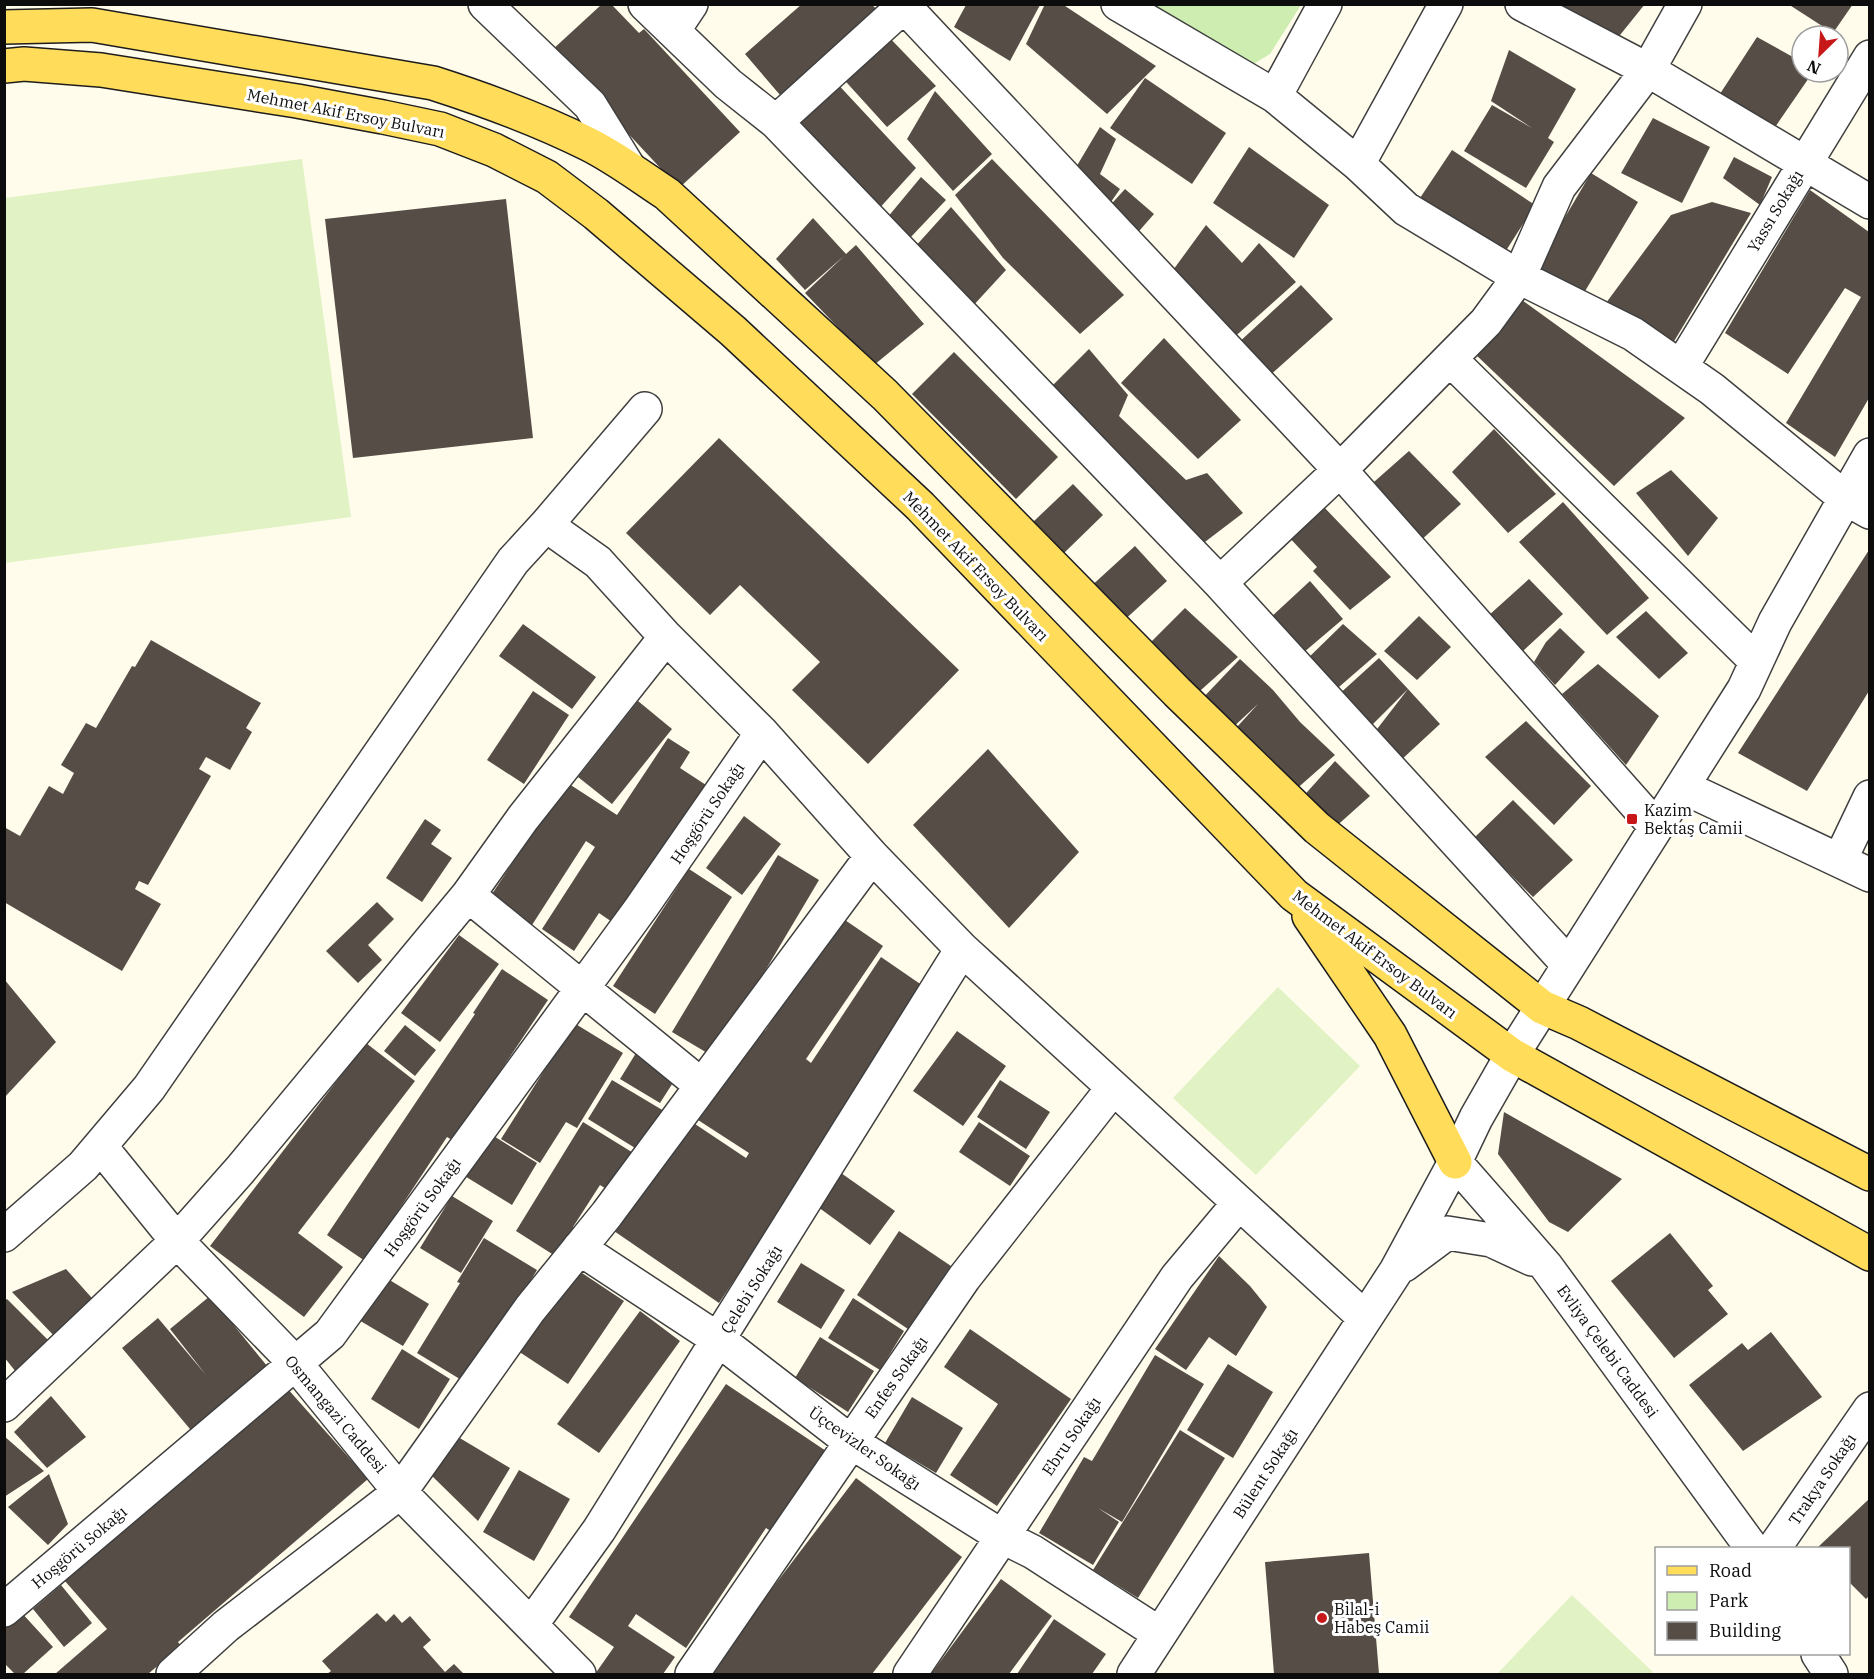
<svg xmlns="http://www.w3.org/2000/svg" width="1874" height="1679" viewBox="0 0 1874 1679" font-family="'IBM Plex Serif',serif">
	<rect width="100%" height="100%" fill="#fffceb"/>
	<path fill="#ceedb1" d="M1145,5H1301L1270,54L1252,65Z"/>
	<path fill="#e1f3c4" d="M302,159L351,517L5,563V198Z
		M1278,987L1360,1066L1256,1175L1173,1098Z
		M1572,1595L1653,1672L1650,1674H1497Z"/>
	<path fill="#564d47" d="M802,4H871L881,13L786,102L745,54Z
		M1045,4H1062L1156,66L1107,114L1026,44Z
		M1555,4H1645L1616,40Z
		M1788,4H1853L1833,33Z
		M601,5H612L639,33L644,29L740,132L679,188L551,51Z
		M966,5H1040L1010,61L954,27Z
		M883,31L936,86L887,127L838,73Z
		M1757,37L1802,62V72H1813L1771,133L1716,100Z
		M1509,50L1576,89L1548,138L1554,142L1526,188L1464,151L1492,105L1532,128L1491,101Z
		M832,78L916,168L876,212L787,120Z
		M1145,78L1226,133L1192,184L1110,128Z
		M935,91L992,154L953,191L907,139Z
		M1653,118L1710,147L1682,203L1621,173Z
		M1100,127L1116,139L1100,174L1120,189L1104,212L1069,179Z
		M1249,147L1329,205L1294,258L1213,203Z
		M1452,150L1535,205L1502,257L1418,201Z
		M1734,157L1772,177L1760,205L1723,178Z
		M992,159L1124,295L1080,334L1003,258L955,195Z
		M1591,173L1638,202L1578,303L1531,275Z
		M921,177L946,200L909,239L887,218Z
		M1125,189L1154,214L1133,238L1104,212Z
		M1810,190L1869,232V398L1835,457L1786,423L1861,297L1845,288L1788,374L1725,333Z
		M506,199L533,438L353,458L325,219Z
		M1712,202L1751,213L1673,343L1606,303L1671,215Z
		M951,207L1006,270L971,308L913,249Z
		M813,218L846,254L856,245L924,324L874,365L805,293L844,256L805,290L776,259Z
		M1206,225L1242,263L1259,243L1296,282L1230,341L1168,277Z
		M1301,285L1333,319L1268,377L1236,345Z
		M1515,295L1685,418L1614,486L1474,353Z
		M1164,338L1241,420L1198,459L1121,383Z
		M1089,349L1128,395L1119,416L1186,480L1207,473L1243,513L1197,548L1048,390Z
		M954,352L1058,457L1016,499L912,394Z
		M1494,429L1556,494L1508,533L1452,472Z
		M719,438L959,670L868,764L792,690L820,662L740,585L710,615L626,533Z
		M1409,451L1461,504L1419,542L1366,489Z
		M1671,470L1718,518L1688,556L1636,493Z
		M1073,484L1103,515L1064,553L1033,522Z
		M1563,502L1649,598L1607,635L1519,542Z
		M1321,504L1391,577L1350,610L1313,571L1317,567L1285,533Z
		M1135,546L1167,581L1120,624L1088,589Z
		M1869,550V691L1807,791L1738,753Z
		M1529,579L1563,614L1523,651L1488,616Z
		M1310,581L1343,619L1303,653L1270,618Z
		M1185,608L1238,657L1192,698L1145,648Z
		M1646,611L1688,653L1659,679L1616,637Z
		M1419,616L1451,647L1417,680L1384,651Z
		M523,624L596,677L572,709L499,656Z
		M1343,624L1377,654L1332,693L1303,663Z
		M1560,628L1585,652L1555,685L1534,662L1546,642Z
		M151,640L261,703L246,728L252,732L230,770L206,757L199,769L211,776L148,885L139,881L135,889L161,904L122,971L4,902V827L20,836L49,786L63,794L74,773L61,765L86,723L96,728L132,666L135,667Z
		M1379,658L1408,689L1369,728L1336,697Z
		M1240,659L1273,690L1300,722L1335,755L1293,792L1237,727L1258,704L1229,731L1198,703Z
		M1598,664L1659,716L1626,765L1562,694Z
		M1408,689L1440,724L1400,761L1374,733Z
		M533,691L569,715L524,784L487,760Z
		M638,701L672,729L612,804L578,777Z
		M1526,721L1591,786L1554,825L1485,757Z
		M668,738L690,752L680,768L706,785L615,924L599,913L574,951L542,929L595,847L586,841L532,925L490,897L566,782L617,815Z
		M988,749L1079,852L1009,928L913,825Z
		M1335,761L1370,796L1332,830L1300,800Z
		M1513,800L1573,860L1533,897L1474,838Z
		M744,816L781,844L742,895L706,868Z
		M425,819L441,830L431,844L452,858L422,902L386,878Z
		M778,855L819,880L714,1057L672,1032Z
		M689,869L732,897L655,1014L613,986Z
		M377,902L394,919L368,945L382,960L358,983L326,951Z
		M842,918L883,946L806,1059L811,1063L881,957L929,990L719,1303L614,1231L689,1120L746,1158L749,1153L698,1120L760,1029L765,1031Z
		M459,935L499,964L440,1042L401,1013Z
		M502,969L548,1000L485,1094L452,1140L447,1137L365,1261L327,1235L475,1014L473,1013Z
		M4,979L56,1042L4,1098Z
		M574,1023L623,1053L577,1128L566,1122L540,1163L501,1139Z
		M405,1025L436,1050L415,1076L384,1051Z
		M957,1031L1006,1066L963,1126L913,1091Z
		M366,1043L415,1081L298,1233L343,1267L304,1317L210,1246Z
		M636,1053L676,1078L660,1103L620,1079Z
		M612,1080L664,1111L640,1151L588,1119Z
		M1000,1080L1050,1112L1026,1149L977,1117Z
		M1504,1112L1622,1179L1568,1232L1549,1222L1498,1154Z
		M583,1122L635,1154L611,1192L600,1185L573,1227L578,1230L560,1259L516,1231Z
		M979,1122L1030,1156L1010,1186L959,1152Z
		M489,1133L537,1163L512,1205L463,1175Z
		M841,1173L895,1211L870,1245L818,1207Z
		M452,1196L493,1221L461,1273L420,1248Z
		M899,1231L951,1266L908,1329L857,1295Z
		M1670,1233L1713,1286L1708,1290L1728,1314L1674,1358L1611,1281Z
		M484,1238L537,1270L468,1384L417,1353L460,1283L457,1282Z
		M1219,1256L1250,1286L1267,1307L1236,1356L1209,1337L1186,1370L1155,1349Z
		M801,1263L845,1290L821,1329L777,1302Z
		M573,1267L624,1301L568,1384L518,1351Z
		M66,1269L99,1306L59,1341L12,1292Z
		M383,1276L429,1304L403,1346L357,1319Z
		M210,1296L272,1372L195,1435L122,1348L158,1318L206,1375L170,1329Z
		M853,1298L904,1331L880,1370L828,1338Z
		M7,1299L51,1343L16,1372L4,1357V1301Z
		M640,1311L680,1341L599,1453L557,1424Z
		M970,1329L1071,1399L997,1506L950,1475L998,1404L944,1367Z
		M1771,1332L1822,1397L1743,1451L1689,1385L1742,1343L1748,1350Z
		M820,1337L874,1371L848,1412L795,1378Z
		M402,1349L450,1379L419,1429L371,1399Z
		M1155,1355L1204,1384L1122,1522L1098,1508L1119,1522L1093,1565L1039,1533L1084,1457L1092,1461Z
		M1228,1364L1273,1392L1233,1458L1187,1430Z
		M726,1384L829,1453L775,1534L766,1528L686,1648L636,1614L628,1626L675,1657L663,1674H595L614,1647L569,1617Z
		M286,1387L368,1479L178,1642L181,1646L148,1674H55L107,1629L64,1580Z
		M51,1396L86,1437L47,1468L14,1432Z
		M912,1397L963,1428L936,1473L885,1443Z
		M1180,1430L1225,1458L1138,1598L1093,1570Z
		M453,1434L510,1468L478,1521L430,1474Z
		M4,1436L44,1471L4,1497Z
		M519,1470L570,1499L534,1561L483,1532Z
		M49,1474L68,1524L48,1545L8,1507Z
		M856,1478L962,1557L872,1674H713L749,1619Z
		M1869,1499V1596L1866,1599L1848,1581V1548H1817Z
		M1369,1553L1379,1674H1274L1265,1562Z
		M1001,1579L1052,1616L1009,1674H931Z
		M61,1585L92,1623L64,1647L33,1609Z
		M20,1611L53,1647L23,1674H15L4,1663V1625Z
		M377,1613L386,1622L394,1614L402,1623L410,1616L431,1640L423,1647L445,1672L454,1664L464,1674H327L331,1671L322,1661Z
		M1054,1619L1106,1654L1092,1674H1017Z"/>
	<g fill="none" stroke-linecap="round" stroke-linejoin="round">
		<defs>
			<path id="minor" d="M485,4L590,105L629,168
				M645,4L728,84L776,122L1220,583L1568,964
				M1118,4L1275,96L1358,164L1406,209L1519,277L1633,334L1712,389L1845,498L1870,512
				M1522,4L1648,70L1870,202
				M904,6L1340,470L1656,827
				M673,31L691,4
				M1275,96L1325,4
				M776,122L906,4
				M1358,164L1446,4
				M1450,359L1756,661
				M1681,367L1870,57
				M546,525L645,409
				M1220,583L1340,470L1486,322L1519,277L1559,187L1648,70L1685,4
				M1683,787L1870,875
				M1840,860L1870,797
				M468,895L701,1085
				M101,1147L177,1241L296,1364L400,1492L579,1674
				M1455,1162L1546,1266L1752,1548
				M4,1235L83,1166L149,1088L513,561L546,525L598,562L666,637L762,733L872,856L962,949L1365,1318
				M579,1248L719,1340L851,1442L1003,1537L1033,1552L1160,1634
				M1404,1265L1447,1233L1491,1240L1532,1259
				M4,1405L177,1241L240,1170L468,895L523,818L666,637
				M1774,1548L1870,1409
				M4,1610L330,1334L641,908L762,733
				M531,1625L599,1530L962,949
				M1818,1654L1831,1674
				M173,1674L226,1626L400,1492L530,1309L607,1214L872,856
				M692,1674L964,1278L1113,1088
				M910,1674L1177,1277L1239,1203
				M1134,1674L1396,1271L1455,1162L1476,1118L1512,1055L1744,689L1775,622L1870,455"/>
			<path id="major" d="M4,27L92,25L433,83C486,100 538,119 588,144C616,158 641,177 667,194L885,395L1177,692L1317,828L1542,1007L1579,1023L1870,1174
				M4,66L24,64L101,70L297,101L383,117L440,129L494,150L547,177L596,214L733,331L920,506L1294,895L1512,1055L1870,1254
				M1309,916L1390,1035L1455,1162"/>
		</defs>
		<use href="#minor" stroke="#3f3f3f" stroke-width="36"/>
		<use href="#major" stroke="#1d1d1d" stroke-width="36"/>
		<use href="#minor" stroke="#fff" stroke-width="33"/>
		<use href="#major" stroke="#ffdd5b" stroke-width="33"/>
	</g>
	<g fill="#c81719" stroke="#fff" stroke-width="2">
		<rect x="1626" y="813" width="12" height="12" rx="3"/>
		<circle cx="1322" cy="1618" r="6"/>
	</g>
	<g text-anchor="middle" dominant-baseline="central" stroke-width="6" stroke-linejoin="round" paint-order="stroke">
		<g font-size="16" fill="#0c0c0c" stroke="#fff">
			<text transform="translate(346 113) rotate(11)">Mehmet Akif Ersoy Bulvarı</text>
			<text transform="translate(1775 211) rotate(-59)">Yassı Sokağı</text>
			<text transform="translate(976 566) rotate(46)">Mehmet Akif Ersoy Bulvarı</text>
			<text transform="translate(707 813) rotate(-56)">Hoşgörü Sokağı</text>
			<text transform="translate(1375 954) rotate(37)">Mehmet Akif Ersoy Bulvarı</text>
			<text transform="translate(422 1207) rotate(-54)">Hoşgörü Sokağı</text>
			<text transform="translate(751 1289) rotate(-58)">Çelebi Sokağı</text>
			<text transform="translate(1608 1351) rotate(54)">Evliya Çelebi Caddesi</text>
			<text transform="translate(896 1377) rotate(-55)">Enfes Sokağı</text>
			<text transform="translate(336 1414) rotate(50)">Osmangazi Caddesi</text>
			<text transform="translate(1071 1436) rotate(-56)">Ebru Sokağı</text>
			<text transform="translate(865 1448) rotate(35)">Üçcevizler Sokağı</text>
			<text transform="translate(1265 1473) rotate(-57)">Bülent Sokağı</text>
			<text transform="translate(1822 1479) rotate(-56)">Trakya Sokağı</text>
			<text transform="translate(79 1547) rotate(-40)">Hoşgörü Sokağı</text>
		</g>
		<g font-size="16" fill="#0c0c0c" stroke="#fff" text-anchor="start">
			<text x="1644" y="810">Kazim<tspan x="1644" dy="18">Bektaş Camii</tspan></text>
			<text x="1334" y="1609">Bilal-i<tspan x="1334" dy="18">Habeş Camii</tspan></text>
		</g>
	</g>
	<rect width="1874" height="1679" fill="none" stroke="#0c0c0c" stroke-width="12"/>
	<rect x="1655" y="1547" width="195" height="108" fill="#ffffff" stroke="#9e9e9e" stroke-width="1.5"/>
	<rect x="1667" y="1566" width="30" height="9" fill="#ffdd5b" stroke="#9e9e9e" stroke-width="1.5"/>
	<text x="1709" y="1577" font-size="18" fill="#0c0c0c">Road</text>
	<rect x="1667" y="1592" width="30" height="18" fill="#ceedb1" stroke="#9e9e9e" stroke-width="1.5"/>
	<text x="1709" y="1607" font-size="18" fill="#0c0c0c">Park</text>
	<rect x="1667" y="1622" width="30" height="18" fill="#564d47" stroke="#9e9e9e" stroke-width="1.5"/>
	<text x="1709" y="1637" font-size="18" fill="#0c0c0c">Building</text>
	<g transform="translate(1820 54) rotate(205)"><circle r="28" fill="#ffffff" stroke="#9e9e9e" stroke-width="1.5"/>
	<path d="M0-4.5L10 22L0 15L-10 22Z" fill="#c81719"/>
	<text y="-9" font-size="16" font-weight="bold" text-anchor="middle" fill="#0c0c0c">N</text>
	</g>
</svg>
